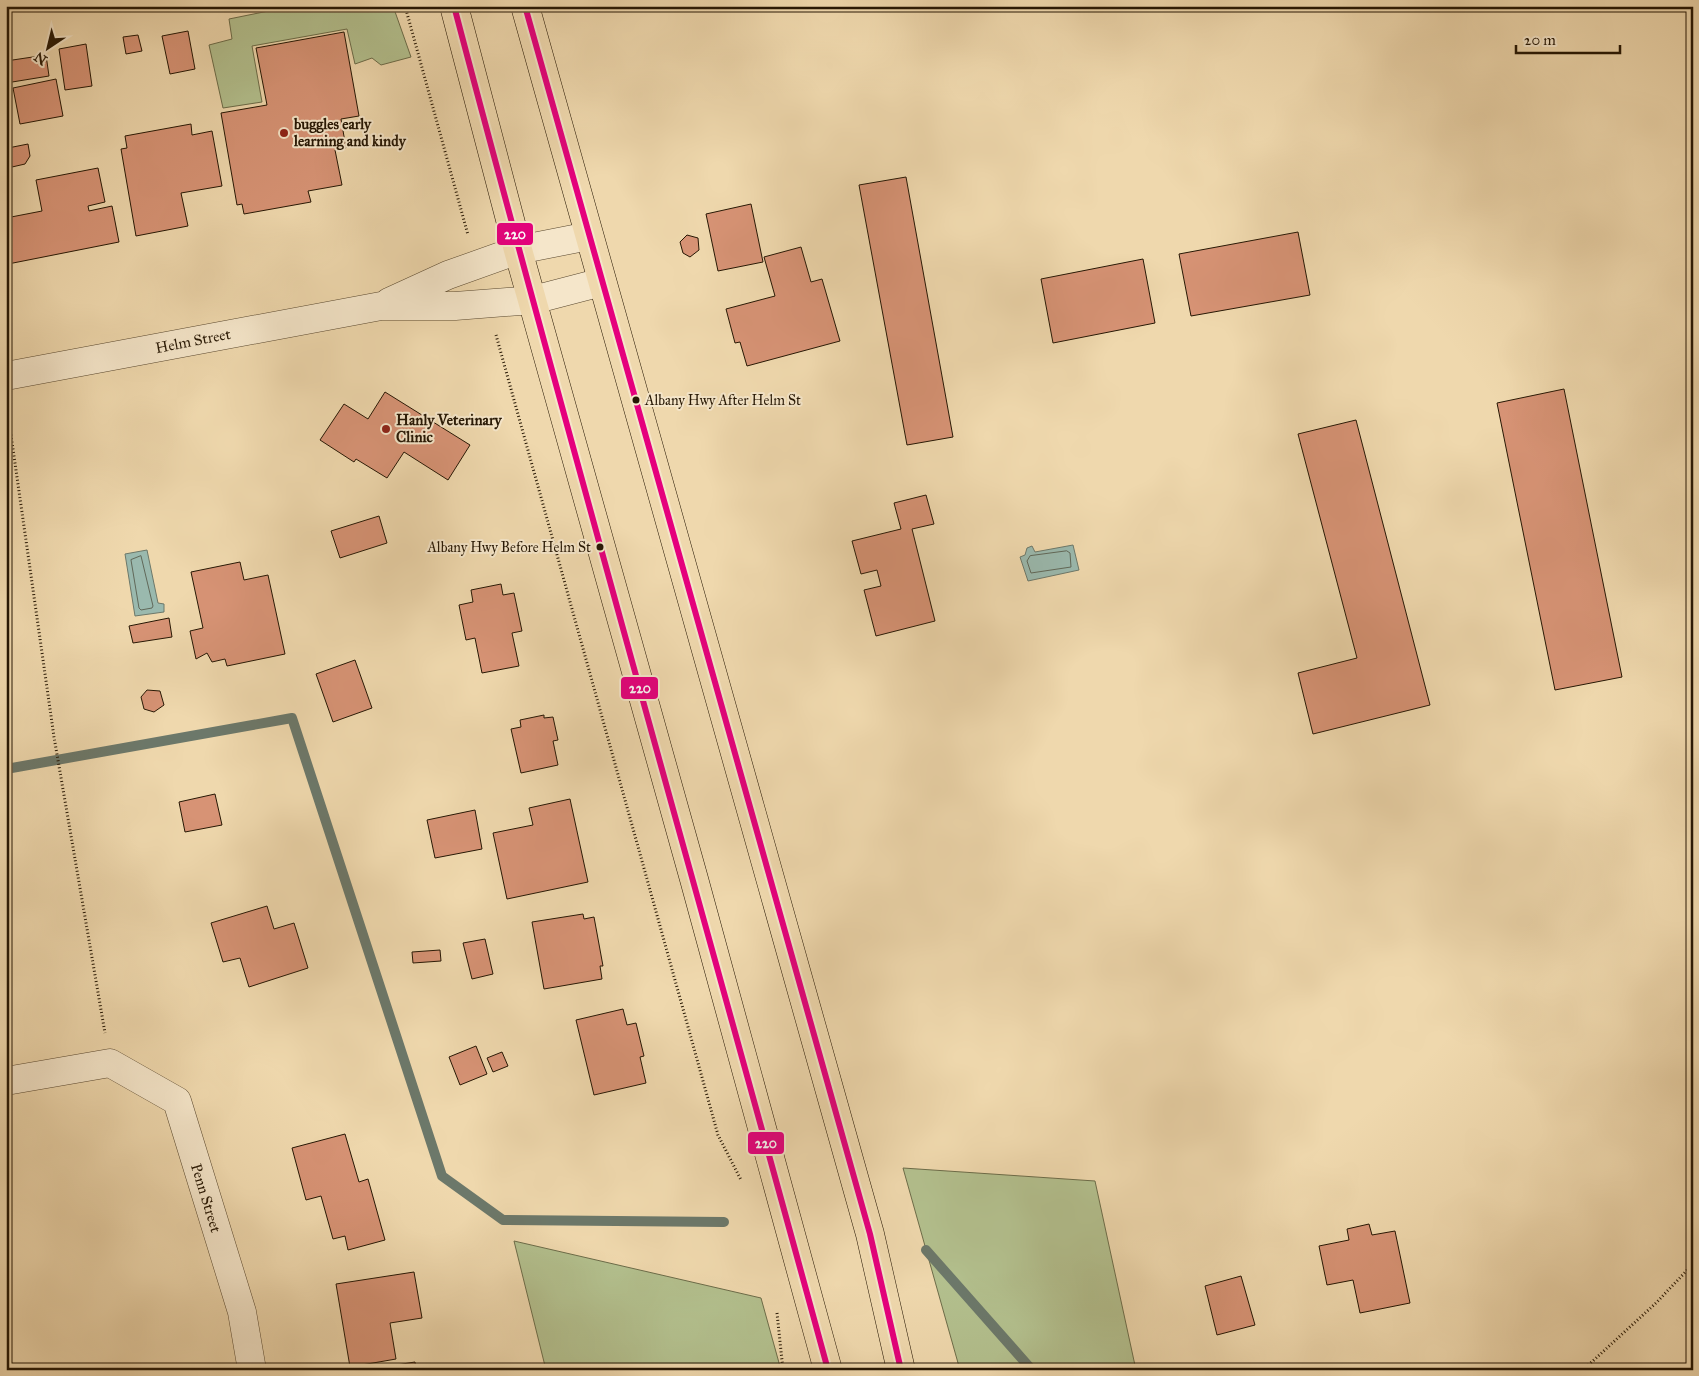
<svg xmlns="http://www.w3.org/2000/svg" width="1699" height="1376" viewBox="0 0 1699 1376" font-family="'IM FELL Great Primer',serif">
	<rect width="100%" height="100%" fill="#efd8ad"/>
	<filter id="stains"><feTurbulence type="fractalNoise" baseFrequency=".004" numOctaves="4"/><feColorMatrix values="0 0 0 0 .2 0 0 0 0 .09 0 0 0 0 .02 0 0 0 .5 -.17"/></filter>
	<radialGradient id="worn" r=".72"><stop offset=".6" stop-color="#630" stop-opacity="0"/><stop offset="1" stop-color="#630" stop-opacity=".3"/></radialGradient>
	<path fill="#b3c08e" stroke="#6c6c49" d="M293,6H393L411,57L381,65L372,58L355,64L347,29L252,46L262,102L223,108L209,45L232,39L229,19Z
		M903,1168L1095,1181L1136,1370H960Z
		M514,1241L761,1298L781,1370H546Z"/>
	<path fill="#9ab9ae" stroke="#6c786a" d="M1073,545L1079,570L1028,581L1020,557L1025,555L1027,548L1032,546L1035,552Z
		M147,550L158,603L164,604V612L135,616L125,554Z"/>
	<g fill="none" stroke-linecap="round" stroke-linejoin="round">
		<path stroke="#606859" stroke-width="1" d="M1067,551L1070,553L1071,567L1031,573L1027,561L1030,556Z
			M141,556L153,606L152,608L141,610L139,608L131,560Z"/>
		<path stroke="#6c786a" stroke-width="10" d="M6,769L292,718L442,1176L503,1220L724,1222
			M926,1250L1032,1370"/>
	</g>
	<path fill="#d79375" stroke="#261704" d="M188,31L195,69L170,74L162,36Z
		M344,32L359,116L341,119L346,148L335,150L342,185L308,191L311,202L244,214L242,204L237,205L221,113L267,105L256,48Z
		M138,35L142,51L126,54L123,37Z
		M86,44L92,86L65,90L59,49Z
		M46,55L49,76L6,83V61Z
		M56,79L63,116L20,124L13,88Z
		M191,124L192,135L212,131L222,186L181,193L188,226L136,236L121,149L127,148L125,136Z
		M28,144L30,156L25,164L12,167L8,148Z
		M98,168L105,202L88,206L89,211L112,206L119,242L8,264L6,218L42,211L36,180Z
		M906,177L953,437L907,445L859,185Z
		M751,204L763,262L718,271L706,214Z
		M1298,232L1310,295L1191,316L1179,254Z
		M687,235L698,238L699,250L690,257L683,253L680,242Z
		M801,247L811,282L822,279L840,341L747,366L740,342L735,343L726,309L775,296L764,257Z
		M1143,259L1155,323L1053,343L1041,279Z
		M1564,389L1622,677L1555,690L1497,403Z
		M385,392L470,445L448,480L404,452L387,478L356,459L354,462L320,440L344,404L368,419Z
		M1356,420L1430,705L1313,734L1298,673L1357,658L1298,434Z
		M926,495L934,524L912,529L935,621L876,636L864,590L881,586L877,570L861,574L852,541L901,529L894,503Z
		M379,516L387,543L340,558L331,531Z
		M240,562L244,580L268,575L285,654L227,666L225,659L212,662L207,653L196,659L190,631L203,628L191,572Z
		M501,584L503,595L514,593L522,631L512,633L519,666L482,673L475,638L466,640L459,605L473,602L471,590Z
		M169,618L172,637L133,643L129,626Z
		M355,660L372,708L333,722L316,674Z
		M147,690L160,691L164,705L154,712L144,709L141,697Z
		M544,715V718L553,717L558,740L553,741L558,765L521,773L511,729L521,727L520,720Z
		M215,794L222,825L185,832L179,802Z
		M570,799L588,882L507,899L493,833L533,825L529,808Z
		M475,810L482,849L435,858L427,820Z
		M267,906L274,929L294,923L308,968L249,987L240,958L223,962L211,923Z
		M583,914L584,919L594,917L603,966H600L602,979L544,989L532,922Z
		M485,939L493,974L472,979L463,943Z
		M440,950L441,961L413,963L412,952Z
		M623,1009L627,1025L636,1023L644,1056L640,1057L646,1083L594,1095L576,1020Z
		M476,1046L487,1074L460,1085L449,1057Z
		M502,1052L508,1066L493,1072L487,1058Z
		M345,1134L359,1182L368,1179L385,1240L348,1250L345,1236L333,1239L321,1196L306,1200L292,1148Z
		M1369,1224L1372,1235L1395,1231L1410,1303L1360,1313L1353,1280L1327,1285L1319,1246L1349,1240L1347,1229Z
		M414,1272L422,1318L390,1323L396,1359L350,1367L336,1284Z
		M1241,1276L1255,1325L1217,1335L1205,1286Z
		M415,1362L416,1370H365Z"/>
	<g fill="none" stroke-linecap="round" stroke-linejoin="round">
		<defs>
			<path id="minor" d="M6,1081L110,1063L177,1101L242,1312L252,1370"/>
			<path id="tertiary" d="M389,302L448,275L518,250L589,236
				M6,376L381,306H455L533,300L602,282"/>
			<path id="trunk" d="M454,6L518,250L694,879L828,1370
				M525,6L870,1234L901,1370"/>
		</defs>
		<use href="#minor" stroke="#58472e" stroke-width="29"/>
		<use href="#tertiary" stroke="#58472e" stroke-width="29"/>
		<use href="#trunk" stroke="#261704" stroke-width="29"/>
		<path stroke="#261704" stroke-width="3" stroke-dasharray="1 2.5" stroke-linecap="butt" d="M405,6L468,235
			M496,335L718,1135L741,1180
			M7,407L54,737L105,1033
			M777,1313L783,1370
			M1583,1370L1656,1303L1693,1264"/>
		<use href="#minor" stroke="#f5e6ca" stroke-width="28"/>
		<use href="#tertiary" stroke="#f5e6ca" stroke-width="28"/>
		<use href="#trunk" stroke="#efd8ad" stroke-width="28"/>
		<defs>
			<path id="bus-1" d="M454,6C574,462 704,915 828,1370
				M525,6L870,1234L901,1370"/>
		</defs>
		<use href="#bus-1" stroke="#f5e6ca" stroke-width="10"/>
		<use href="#bus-1" stroke="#e5007d" stroke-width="6"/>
	</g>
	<g fill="#8f2418" stroke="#f5e6ca" stroke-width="2">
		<circle cx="284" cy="133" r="5"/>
		<circle cx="386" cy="429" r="5"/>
	</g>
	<g fill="#261704" stroke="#f5e6ca" stroke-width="2">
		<circle cx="636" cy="400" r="4.5"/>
		<circle cx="600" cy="547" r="4.5"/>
	</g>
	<g text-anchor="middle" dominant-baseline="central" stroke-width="4" stroke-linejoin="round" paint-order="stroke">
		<g font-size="14" fill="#261704" stroke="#f5e6ca" text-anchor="start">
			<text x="645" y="400">Albany Hwy After Helm St</text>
			<text x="591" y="547" text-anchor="end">Albany Hwy Before Helm St</text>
		</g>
		<g font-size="15" font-weight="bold" fill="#261704" stroke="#f5e6ca" text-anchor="start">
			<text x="294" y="124">buggles early<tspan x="294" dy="17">learning and kindy</tspan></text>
			<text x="396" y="420">Hanly Veterinary<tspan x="396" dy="17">Clinic</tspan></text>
		</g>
		<g font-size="15" fill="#261704" stroke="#f5e6ca">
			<text transform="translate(193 341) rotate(-11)">Helm Street</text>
			<text transform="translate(206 1198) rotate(73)">Penn Street</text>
		</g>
	</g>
	<g stroke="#f5e6ca" stroke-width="2">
		<rect x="496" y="222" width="38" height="24" rx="5" fill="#e5007d"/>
		<rect x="620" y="676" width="39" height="24" rx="5" fill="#e5007d"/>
		<rect x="747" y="1131" width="38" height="24" rx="5" fill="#e5007d"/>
	</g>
	<g font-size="14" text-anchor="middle" font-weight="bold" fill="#fff">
		<text x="515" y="239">220</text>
		<text x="640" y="693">220</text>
		<text x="766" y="1148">220</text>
	</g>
	<rect width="1699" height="1376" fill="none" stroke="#efd8ad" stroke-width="25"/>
	<rect x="8" y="8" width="1684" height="1361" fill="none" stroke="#261704" stroke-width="2.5"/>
	<rect x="12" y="12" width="1674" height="1351" fill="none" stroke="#261704"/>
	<g transform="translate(48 48) rotate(215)" stroke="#f5e6ca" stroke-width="4" paint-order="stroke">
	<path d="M0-4L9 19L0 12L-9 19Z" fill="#261704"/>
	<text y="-8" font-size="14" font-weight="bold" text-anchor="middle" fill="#261704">N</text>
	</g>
	<path d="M1516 45v8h104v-8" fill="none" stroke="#261704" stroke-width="2.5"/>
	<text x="1524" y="45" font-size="15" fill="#261704" stroke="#f5e6ca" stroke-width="4" paint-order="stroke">20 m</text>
	<rect width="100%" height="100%" filter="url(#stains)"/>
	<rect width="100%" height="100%" fill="url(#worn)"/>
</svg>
